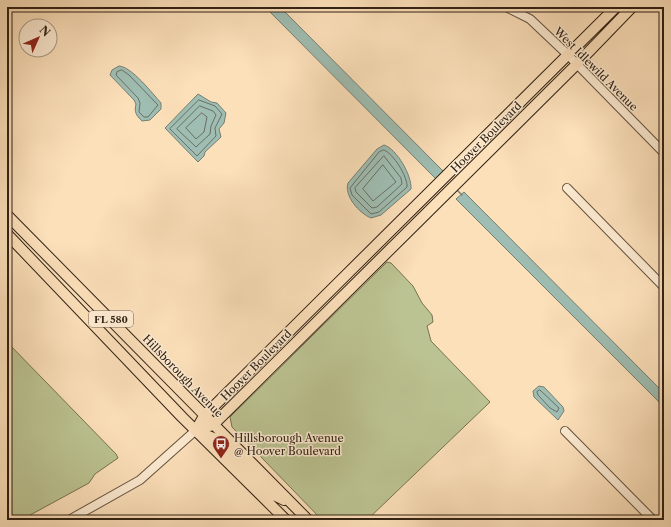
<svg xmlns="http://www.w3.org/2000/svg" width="671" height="527" viewBox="0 0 671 527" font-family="'Libre Caslon Text',serif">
	<rect width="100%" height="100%" fill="#fce0ba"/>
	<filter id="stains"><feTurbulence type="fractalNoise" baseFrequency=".005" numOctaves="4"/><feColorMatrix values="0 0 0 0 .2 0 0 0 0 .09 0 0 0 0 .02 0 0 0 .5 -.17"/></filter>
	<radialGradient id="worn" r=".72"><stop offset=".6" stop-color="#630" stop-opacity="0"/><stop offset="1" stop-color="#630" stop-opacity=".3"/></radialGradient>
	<path fill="#bcc392" stroke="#767253" d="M387,262L391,263L413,286L422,303L432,315L433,322L427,326L431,341L490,402L367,520H322L232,427L230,417Z
		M7,342L116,454L118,458L95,474L89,483L21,520H7Z"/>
	<path fill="#9fbdb2" stroke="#737f73" d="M265,7H280L444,172L437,180Z
		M119,66C132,67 152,93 161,103V109L150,120L142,121C136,115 134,112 136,104L134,100L110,75L112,70Z
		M198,94L211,102L217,103L226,113L224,123L219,129L221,137L205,152L204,156L198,162L165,128Z
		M384,145C397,149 412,176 411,189L381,215L371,218C359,213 344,196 348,183L377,149Z
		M464,192L664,393V407L456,199Z
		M539,386L544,387L563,407L564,411L558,420L534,397L533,391Z"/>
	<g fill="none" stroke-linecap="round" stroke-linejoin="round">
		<path stroke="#686f63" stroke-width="1" d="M122,70L129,75L158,105L148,117H144L139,112L140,103L138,98L116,75L117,72Z
			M199,100L215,106L222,114L215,128L216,136L197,156L170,129Z
			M200,106L213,111L216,115L211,126L210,134L196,147L177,129Z
			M202,113L207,117L204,132L196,139L186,128Z
			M384,150C393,153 408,177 407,187L379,212L371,214L352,195L350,188L379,152Z
			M384,156L401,178L402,184L377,207L372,208L356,192L355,188Z
			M383,165L396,182L373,201L363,189Z
			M540,390L559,408L557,412L550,408L538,395L537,392Z"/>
		<path stroke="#737f73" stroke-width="1.5" d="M456,189L462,195"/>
		<defs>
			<path id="minor" d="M506,7L530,19L567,54L664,153
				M567,188L664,287
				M565,431L653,520
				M69,520L140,480L196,430"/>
			<path id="major" d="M7,215L308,520
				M7,234L182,417L286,520
				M196,430L213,425L576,65L632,7
				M196,430L204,416L616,7
				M202,433L218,440L270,493L284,500"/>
		</defs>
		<use href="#minor" stroke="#63513e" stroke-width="10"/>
		<use href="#major" stroke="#302114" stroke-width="12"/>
		<use href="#minor" stroke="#fdebd2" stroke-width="8"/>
		<use href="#major" stroke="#fce0ba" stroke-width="10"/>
	</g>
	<defs>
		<symbol id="bus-pin" viewBox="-11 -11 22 30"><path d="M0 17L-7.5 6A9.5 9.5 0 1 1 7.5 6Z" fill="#8f2418" stroke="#fdebd2"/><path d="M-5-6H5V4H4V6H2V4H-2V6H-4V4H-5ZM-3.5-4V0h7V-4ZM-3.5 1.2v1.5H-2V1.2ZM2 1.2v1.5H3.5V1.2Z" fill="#fff"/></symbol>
	</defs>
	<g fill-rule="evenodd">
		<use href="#bus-pin" x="211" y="434" width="20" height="27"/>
	</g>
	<g text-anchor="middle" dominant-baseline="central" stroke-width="3" stroke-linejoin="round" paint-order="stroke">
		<rect fill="#fdebd2" stroke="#6e5e4d" stroke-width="1" x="89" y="311" width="44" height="16" rx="3"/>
		<g font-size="10" font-weight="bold" fill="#302114">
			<text x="111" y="319">FL 580</text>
		</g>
		<g font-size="11" fill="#302114" stroke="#fdebd2">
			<text transform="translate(596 69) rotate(45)">West Idlewild Avenue</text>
			<text transform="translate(486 137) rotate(-45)">Hoover Boulevard</text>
			<text transform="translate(256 365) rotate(-45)">Hoover Boulevard</text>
			<text transform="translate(183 376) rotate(46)">Hillsborough Avenue</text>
		</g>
		<g font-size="11" fill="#302114" stroke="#fdebd2" text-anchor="start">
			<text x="234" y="438">Hillsborough Avenue<tspan x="234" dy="13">@ Hoover Boulevard</tspan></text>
		</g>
	</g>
	<rect width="671" height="527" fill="none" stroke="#fce0ba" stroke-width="24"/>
	<rect x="8" y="8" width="655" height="511" fill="none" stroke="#302114" stroke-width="2"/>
	<rect x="12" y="12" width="647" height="503" fill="none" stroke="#302114"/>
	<g transform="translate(38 38) rotate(45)"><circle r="19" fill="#fdebd2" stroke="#ab9a86"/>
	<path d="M0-3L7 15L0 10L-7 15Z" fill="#8f2418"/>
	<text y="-6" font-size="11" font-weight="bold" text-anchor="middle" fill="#302114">N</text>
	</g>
	<rect width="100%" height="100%" filter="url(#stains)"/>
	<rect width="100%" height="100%" fill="url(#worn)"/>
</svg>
